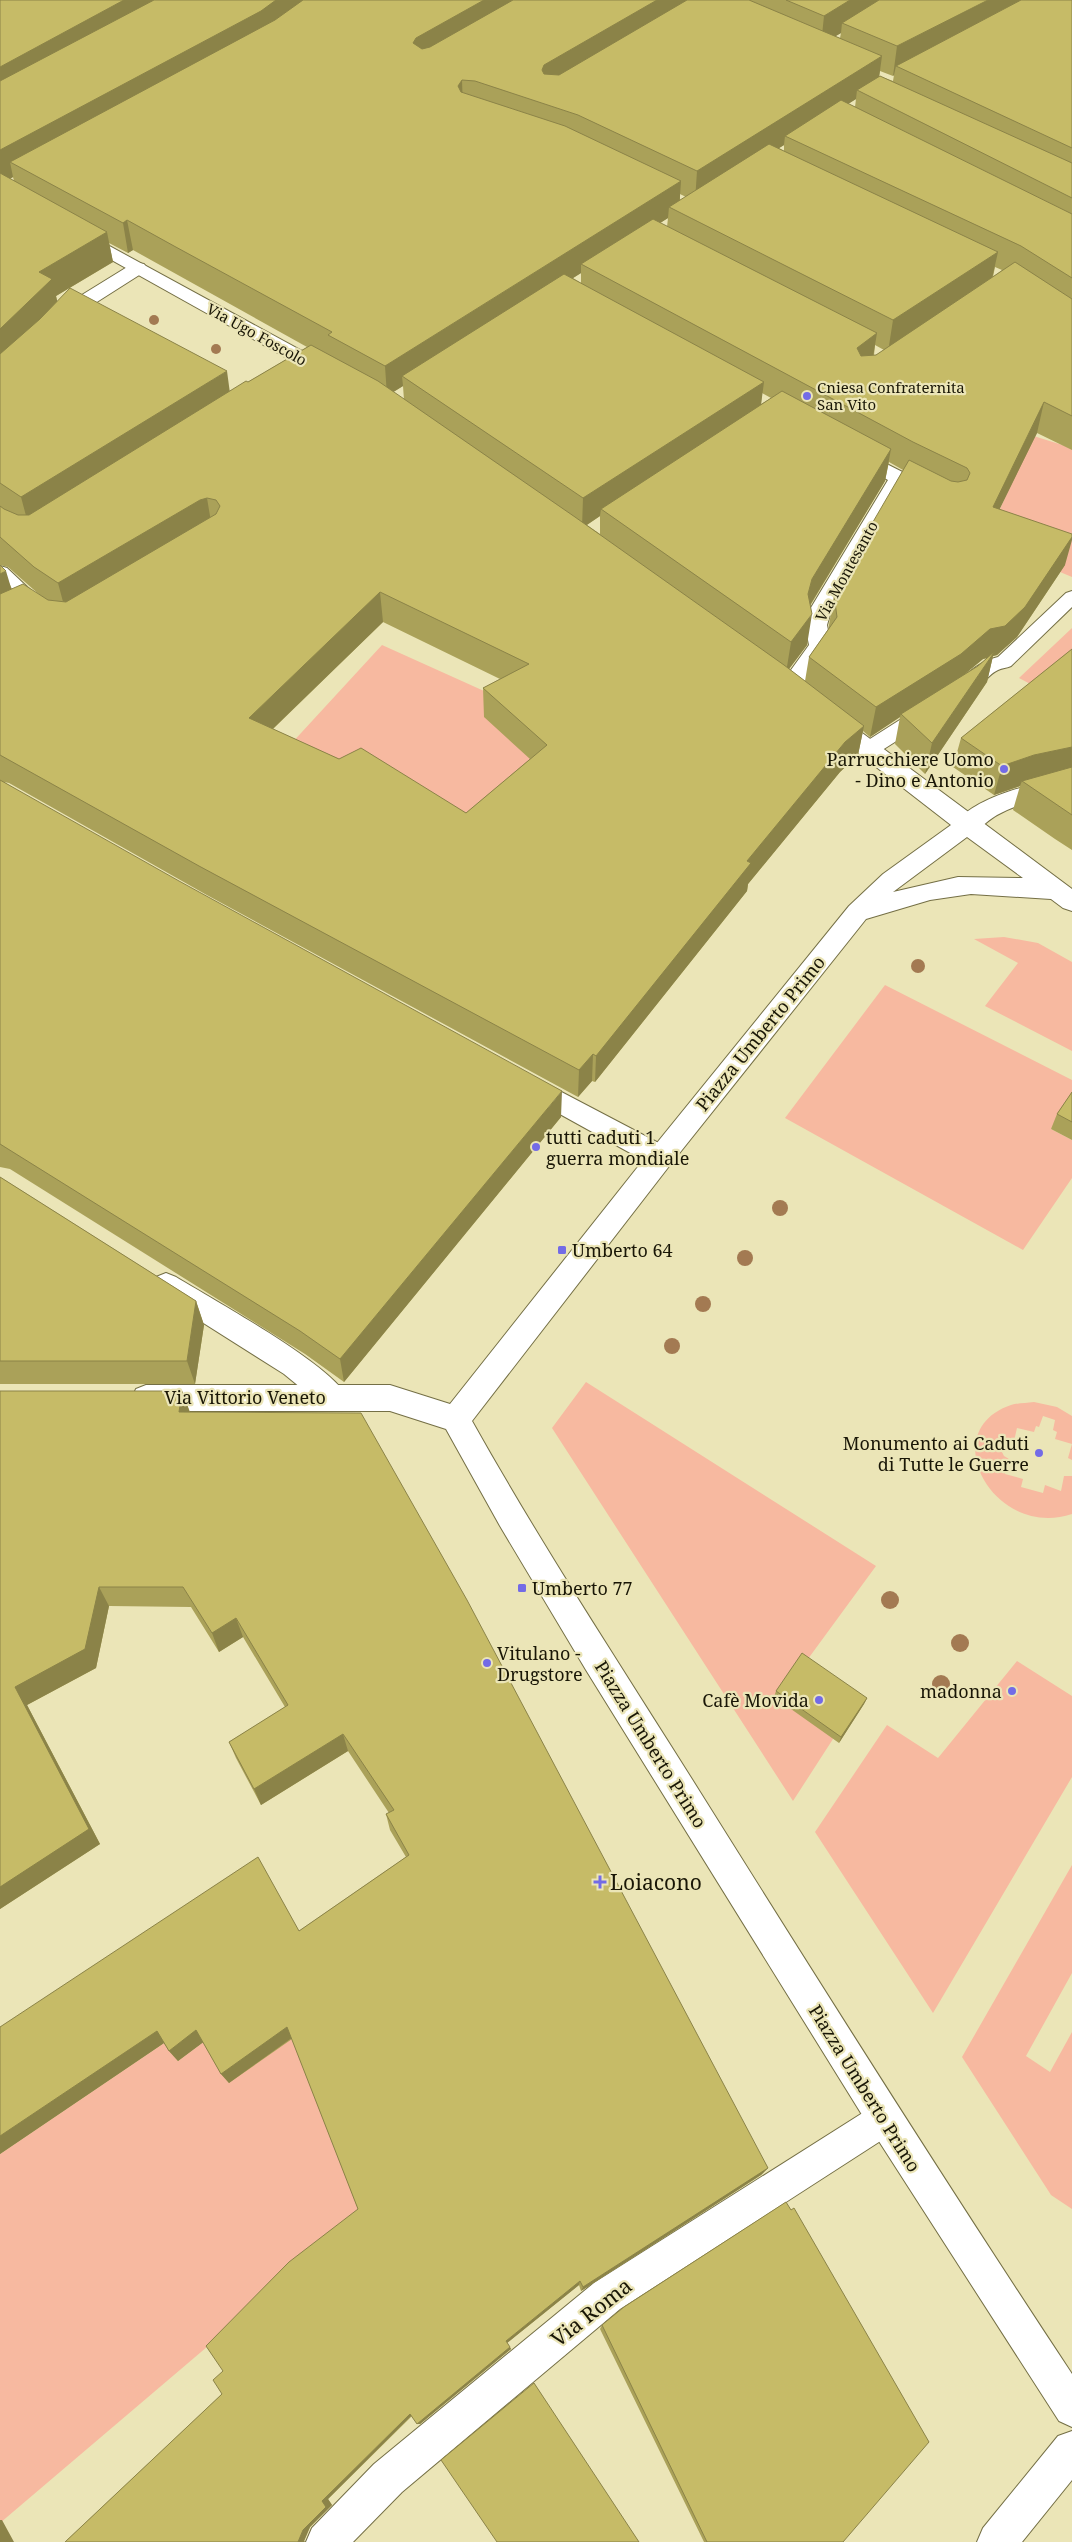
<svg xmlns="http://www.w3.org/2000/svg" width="1072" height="2542" viewBox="0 0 1072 2542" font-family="'Noto Serif',serif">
	<rect width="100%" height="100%" fill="#ebe5b7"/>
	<path fill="#f7b9a0" d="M1002,426L1072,448V577L1060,572L999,511L1008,491Z
		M1072,628V664L1036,687L1019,678Z
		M382,645L504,700L567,767L530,851L278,758Z
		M1004,937L1038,943L1072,962V1051L985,1006L1018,963L974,939Z
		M885,985L1072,1080V1099L1051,1129L1072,1140V1178L1023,1250L785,1118Z
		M586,1382L876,1566L805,1663L833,1739L793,1801L552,1428Z
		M1034,1402L1057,1407L1072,1416V1460L1068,1458L1072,1444L1055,1439L1057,1432L1053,1430L1055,1420L1043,1416L1039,1427L1036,1426L1034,1432L1017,1428L1014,1441H1007L1001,1450L1004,1456L1009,1459L1005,1474L1023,1479L1021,1487L1043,1493L1045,1485L1061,1491L1064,1476H1072V1514C994,1540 934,1431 1011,1405C1018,1403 1026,1403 1034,1402Z
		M1017,1661L1072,1696V1777L933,2013L815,1832L887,1725L938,1758Z
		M1072,1865V1973L1026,2056L1050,2072L1072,2032V2209L1051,2195L962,2057Z
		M293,2037L361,2216L0,2523V2154L167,2041L178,2061L205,2041Z"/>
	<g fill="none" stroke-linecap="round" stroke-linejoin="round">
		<defs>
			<path id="lane" d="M1072,591V607L1011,666C1007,668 1002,668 998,670C984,676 979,696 960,691L957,686C966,672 982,661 998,657L1066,593Z
				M924,707L931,709L934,714L931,719L876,754L869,756L862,754L859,749L862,744L917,709Z"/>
			<path id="street" d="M138,263L144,264L147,268L144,272L78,314L68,325H54L52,321L64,306L132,264Z
				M853,447L940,491L943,495L940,499L933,501L926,499L903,488L831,611L827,625L831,646L797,693L789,696L781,693L778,688L809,645L805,625L809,611L888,480L846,457L843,453L846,449Z
				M0,566L7,568L44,603L41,608L0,626V610L18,601L0,585Z
				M1072,775V791C1048,797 1019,803 997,815C983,823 976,836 959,831L955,825C972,796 1041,782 1072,775Z
				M529,1075L670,1149L674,1157L670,1165L661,1168L652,1165L520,1092L516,1085L520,1078Z
				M166,1273L176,1277C212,1299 332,1365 347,1397L343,1406L333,1410L323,1406L284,1374L156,1293L152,1285L156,1277Z
				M884,2101L896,2107L902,2119L896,2131L620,2309L402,2492L353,2542H306L312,2528L374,2464L594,2283L872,2107Z"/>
			<path id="secondary" d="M80,230L335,369L338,373L335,377H321L74,239L71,235L74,231Z
				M830,712L838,715L1072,889V911L1063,908L1051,899L971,894L930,900L866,919L670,1165L472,1421C543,1548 623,1669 700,1792C822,1987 945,2182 1072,2374V2427L1059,2421L864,2118L586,1670L500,1526L446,1429L390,1411H146L136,1407L132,1398L136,1389L146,1385H390L450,1404L652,1149L849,906L883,874L951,825L822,725L819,720L822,715ZM967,837L1023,878L958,877L893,892Z
				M1072,2431V2480L1022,2542H977L983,2528L1058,2436Z"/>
		</defs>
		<use href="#lane" stroke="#746f45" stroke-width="2"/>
		<use href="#street" stroke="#746f45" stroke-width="2"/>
		<use href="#secondary" stroke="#746f45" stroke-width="2"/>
		<use href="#lane" fill="#fff" fill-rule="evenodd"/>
		<use href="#street" fill="#fff" fill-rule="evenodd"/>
		<use href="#secondary" fill="#fff" fill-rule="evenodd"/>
	</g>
	<g fill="#a37a52">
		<circle cx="154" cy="320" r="5"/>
		<circle cx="216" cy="349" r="5"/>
		<circle cx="918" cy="966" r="7"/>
		<circle cx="780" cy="1208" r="8"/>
		<circle cx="745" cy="1258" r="8"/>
		<circle cx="703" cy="1304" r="8"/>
		<circle cx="672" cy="1346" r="8"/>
		<circle cx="890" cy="1600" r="9"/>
		<circle cx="960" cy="1643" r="9"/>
		<circle cx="941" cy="1684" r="9"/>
	</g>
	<path fill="#aaa159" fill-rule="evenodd" d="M0,0H1072V450L1037,433L999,509L1065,565L1017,637L997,655L993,656L987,682L925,774L895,744L900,717L870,737L863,731L858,755L840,772L748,884L747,891L595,1082L592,1081L578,1097L205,894L9,783L4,782L561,1117L344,1382L305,1354L10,1169L0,1167V565L12,589L42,597L8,567L0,565ZM841,33L840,38L835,36ZM880,71L893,76L894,75L893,81L879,76ZM856,99L855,107L848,104ZM784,145V151L779,148ZM13,177L14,181L10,179ZM680,194L686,197L680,200ZM668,218L667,227L660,223ZM109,243L128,253L133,250L307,347L248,382L230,391L57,301L56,296L113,262ZM995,267L1002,270L993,277ZM581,273V283L573,278ZM875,345L884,350L876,355H874ZM403,386L404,400L393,392ZM762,393L771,398L761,404ZM889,462L903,470L834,595L829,625V628L809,657L805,681L789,669L807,645L810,606L885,481ZM600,516V534L587,525ZM383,622L500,679L483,688L484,717L530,759L466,813L339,759L273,729ZM987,658L978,666L966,673L983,659Z
		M1072,649V850L1055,839L1013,810L1020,786L994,795L953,767L961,738Z
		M1072,1092V1140L1051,1129L1057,1114Z
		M0,1177L196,1301L204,1325L195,1384H0Z
		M0,1391H182L190,1412L768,2168L761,2175L581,2291L579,2285L507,2343L511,2349L420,2424L412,2416L328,2499L332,2505L310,2527L304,2541L305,2542H65L222,2394L223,2371L358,2209L292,2039L229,2083L221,2074L203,2042L178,2061L169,2051L164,2043L0,2154V2027L299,1931L406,1857L390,1830L386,1814L389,1813L348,1751L261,1805L236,1758L229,1742L285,1707L243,1637L219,1652L191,1607L109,1606L96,1668L27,1705L100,1844L0,1909Z
		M776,1691L867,1698L864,1704L839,1743L774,1697Z
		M602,2325L843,2542H704L600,2329Z"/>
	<path fill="#8b8348" d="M124,0H182L0,100V67Z
		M276,0H327L10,162L13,177L0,184V150Z
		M484,0H537L417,67L413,43L416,38Z
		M657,0H694L544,94L542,70L544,65Z
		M850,0H894L842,23L841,33L821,45L824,16Z
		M988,0H1039L896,66L894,75L893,76L897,46Z
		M882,56L878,85L857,90L856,99L792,139L785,136L784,145L695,201L697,171Z
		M462,80L463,110L458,86Z
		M681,181L679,211L669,207L668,218L589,268L581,264V273L410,381L402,376L403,386L387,396L385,366Z
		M127,220L133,250L128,253L123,223Z
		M107,232L113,262L56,296L59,309L0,366V329L39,272Z
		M998,252L991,283L888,352L893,320Z
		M877,333L872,363L852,378L857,348Z
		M227,371L231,401L29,527L21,497Z
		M764,382L760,412L601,509L600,516L582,528L583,498Z
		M1044,402L1037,433L986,537L993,507Z
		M891,449L885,481L807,610L808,594L812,579Z
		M207,498L212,528L66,613L58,583L200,500Z
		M1072,537V540L1065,565L1017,637L997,655L993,656L987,682L925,774L932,743L991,657L983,659L954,683L901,714L900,717L870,737L876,707Z
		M6,571L15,601L0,608V574Z
		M380,592L383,622L254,747L249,718Z
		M812,614L807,645L786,673L791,642Z
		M864,726L858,755L840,772L748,884L747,891L595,1082L596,1056L747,861L845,742Z
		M1072,747V774L1022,781L1020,786L994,795L1002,766L1034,755Z
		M593,1054L592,1081L578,1097L579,1070Z
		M562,1091L561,1117L344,1382L340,1359Z
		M196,1301L204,1325L195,1384L187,1361Z
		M182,1391L190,1413L179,1412Z
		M99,1587L109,1606L96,1668L27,1705L100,1844L0,1909V1887L15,1687Z
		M236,1618L243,1637L219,1652L212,1633Z
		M867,1698L864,1704L839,1743L841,1737Z
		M343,1734L348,1751L261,1805L254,1789Z
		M287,2027L293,2037L229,2083L221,2074Z
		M196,2030L205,2041L178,2061L169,2051Z
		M157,2031L167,2041L0,2154V2136Z
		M768,2168L761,2175L581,2291L583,2287Z
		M580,2281L579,2285L507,2343L506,2341Z
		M510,2347L511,2349L420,2424H417Z
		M410,2414H413L328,2499L332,2505L310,2527L304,2541L305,2542H298L303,2530L322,2501Z
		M0,2520H2L14,2542H0Z"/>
	<path fill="#c6bb67" stroke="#8b8348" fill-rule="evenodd" d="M0,0H124L0,67Z
		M154,0H276L261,11L0,150V81Z
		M303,0H484L416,38L413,43L422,49L430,47L513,0H657L544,65L542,70L544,74L559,75L687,0H749L882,56L697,171L578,115L475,81L462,80L458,86L461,92L565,126L681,181L385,366L328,335L332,332L174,246L127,220L123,223L10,162L275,20Z
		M786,0H850L824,16Z
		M879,0H988L897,46L842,23Z
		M1021,0H1072V148L896,66Z
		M880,76L1072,163V198L857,90Z
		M841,100L1072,214V278L1021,246L785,136Z
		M769,144L998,252L893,320L669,207Z
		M0,173L107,232L39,272L52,279L0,329Z
		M653,219L877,333L857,348L861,356L876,355L1015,262L1072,299V416L1044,402L993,507L1072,534V537L1025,607L1005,626L990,629L961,654L876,707L809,657L837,617L834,595L838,582L909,460L951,481L958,482L967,480L970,473L967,468L913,442L581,264Z
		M564,274L764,382L583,498L402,376Z
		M70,288L227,371L21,497L0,483V354L40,319Z
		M311,345L378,381L575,517L784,665L864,726L845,742L747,861L751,863L596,1056L593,1054L579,1070L199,866L0,755V594L23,584L48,600L66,602L216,514L220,506L216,500L207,498L200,500L58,583L34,567L0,537V506L4,509L18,515H29L246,381L248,382ZM380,592L529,664L483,688L547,745L466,813L361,748L339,759L249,718Z
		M782,391L891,449L812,579L808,594L812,614L791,642L601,509Z
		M0,565L6,571L0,574Z
		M1072,649V747L1034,755L1002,766L961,738Z
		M995,651L932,743L901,714L978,666Z
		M1072,767V815L1022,781Z
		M0,780L179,881L562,1091L340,1359L300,1331L0,1144Z
		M1072,1092V1122L1057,1114Z
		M0,1177L196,1301L187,1361H0Z
		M0,1391H182L179,1412L361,1413L467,1600L768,2168L583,2287L580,2281L506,2341L510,2347L417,2424L410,2414L322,2501L326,2507L303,2530L298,2542H65L222,2394L213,2380L223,2371L206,2346L289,2262L358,2209L287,2027L221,2074L196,2030L169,2051L157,2031L0,2136V2027L258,1857L299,1931L409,1855L386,1814L394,1810L343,1734L254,1789L229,1742L288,1705L236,1618L212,1633L183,1587H99L85,1649L15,1687L89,1829L0,1887Z
		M802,1653L867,1698L841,1737L776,1691Z
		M786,2202L791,2210L794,2208L929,2442L843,2542H707L602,2325L624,2307Z
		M534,2383L639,2542H497L441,2460Z"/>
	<g fill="#736be6" stroke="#ebe5b7" stroke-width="2">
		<circle cx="807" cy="396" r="5"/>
		<circle cx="1004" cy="769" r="5"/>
		<circle cx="536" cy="1147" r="5"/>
		<rect x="557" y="1245" width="10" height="10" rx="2.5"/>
		<circle cx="1039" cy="1453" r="5"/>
		<rect x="517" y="1583" width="10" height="10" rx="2.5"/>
		<circle cx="487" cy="1663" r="5"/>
		<circle cx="1012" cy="1691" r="5"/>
		<circle cx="819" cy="1700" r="5"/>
		<path d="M597.5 1874.5h5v5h5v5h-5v5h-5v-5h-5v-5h5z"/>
	</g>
	<g text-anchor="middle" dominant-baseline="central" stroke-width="4.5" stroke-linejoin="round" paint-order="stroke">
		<g font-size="15" fill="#191606" stroke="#ebe5b7">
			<text transform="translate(257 334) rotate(29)">Via Ugo Foscolo</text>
			<text transform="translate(846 571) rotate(-61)">Via Montesanto</text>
		</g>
		<g font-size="15" fill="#191606" stroke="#ebe5b7" text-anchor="start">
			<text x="817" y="387">Cniesa Confraternita<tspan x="817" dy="17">San Vito</tspan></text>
		</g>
		<g font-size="18" fill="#191606" stroke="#ebe5b7" text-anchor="end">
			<text x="994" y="759">Parrucchiere Uomo<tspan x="994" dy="21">- Dino e Antonio</tspan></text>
			<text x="546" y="1137" text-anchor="start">tutti caduti 1<tspan x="546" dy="21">guerra mondiale</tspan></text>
			<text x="572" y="1250" text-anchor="start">Umberto 64</text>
			<text x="1029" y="1443">Monumento ai Caduti<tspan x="1029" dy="21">di Tutte le Guerre</tspan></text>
			<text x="532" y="1588" text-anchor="start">Umberto 77</text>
			<text x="497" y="1653" text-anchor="start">Vitulano -<tspan x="497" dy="21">Drugstore</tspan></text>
			<text x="1002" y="1691">madonna</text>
			<text x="809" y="1700">Cafè Movida</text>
		</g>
		<g font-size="18" fill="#191606" stroke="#ebe5b7">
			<text transform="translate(760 1033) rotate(-51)">Piazza Umberto Primo</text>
			<text x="245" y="1397">Via Vittorio Veneto</text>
			<text transform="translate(651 1744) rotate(58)">Piazza Umberto Primo</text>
			<text transform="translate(865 2088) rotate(58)">Piazza Umberto Primo</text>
		</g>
		<g font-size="21" fill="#191606" stroke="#ebe5b7" text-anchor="start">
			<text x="610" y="1882">Loiacono</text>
		</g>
		<g font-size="21" fill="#191606" stroke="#ebe5b7">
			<text transform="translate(591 2312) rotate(-38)">Via Roma</text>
		</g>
	</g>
</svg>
